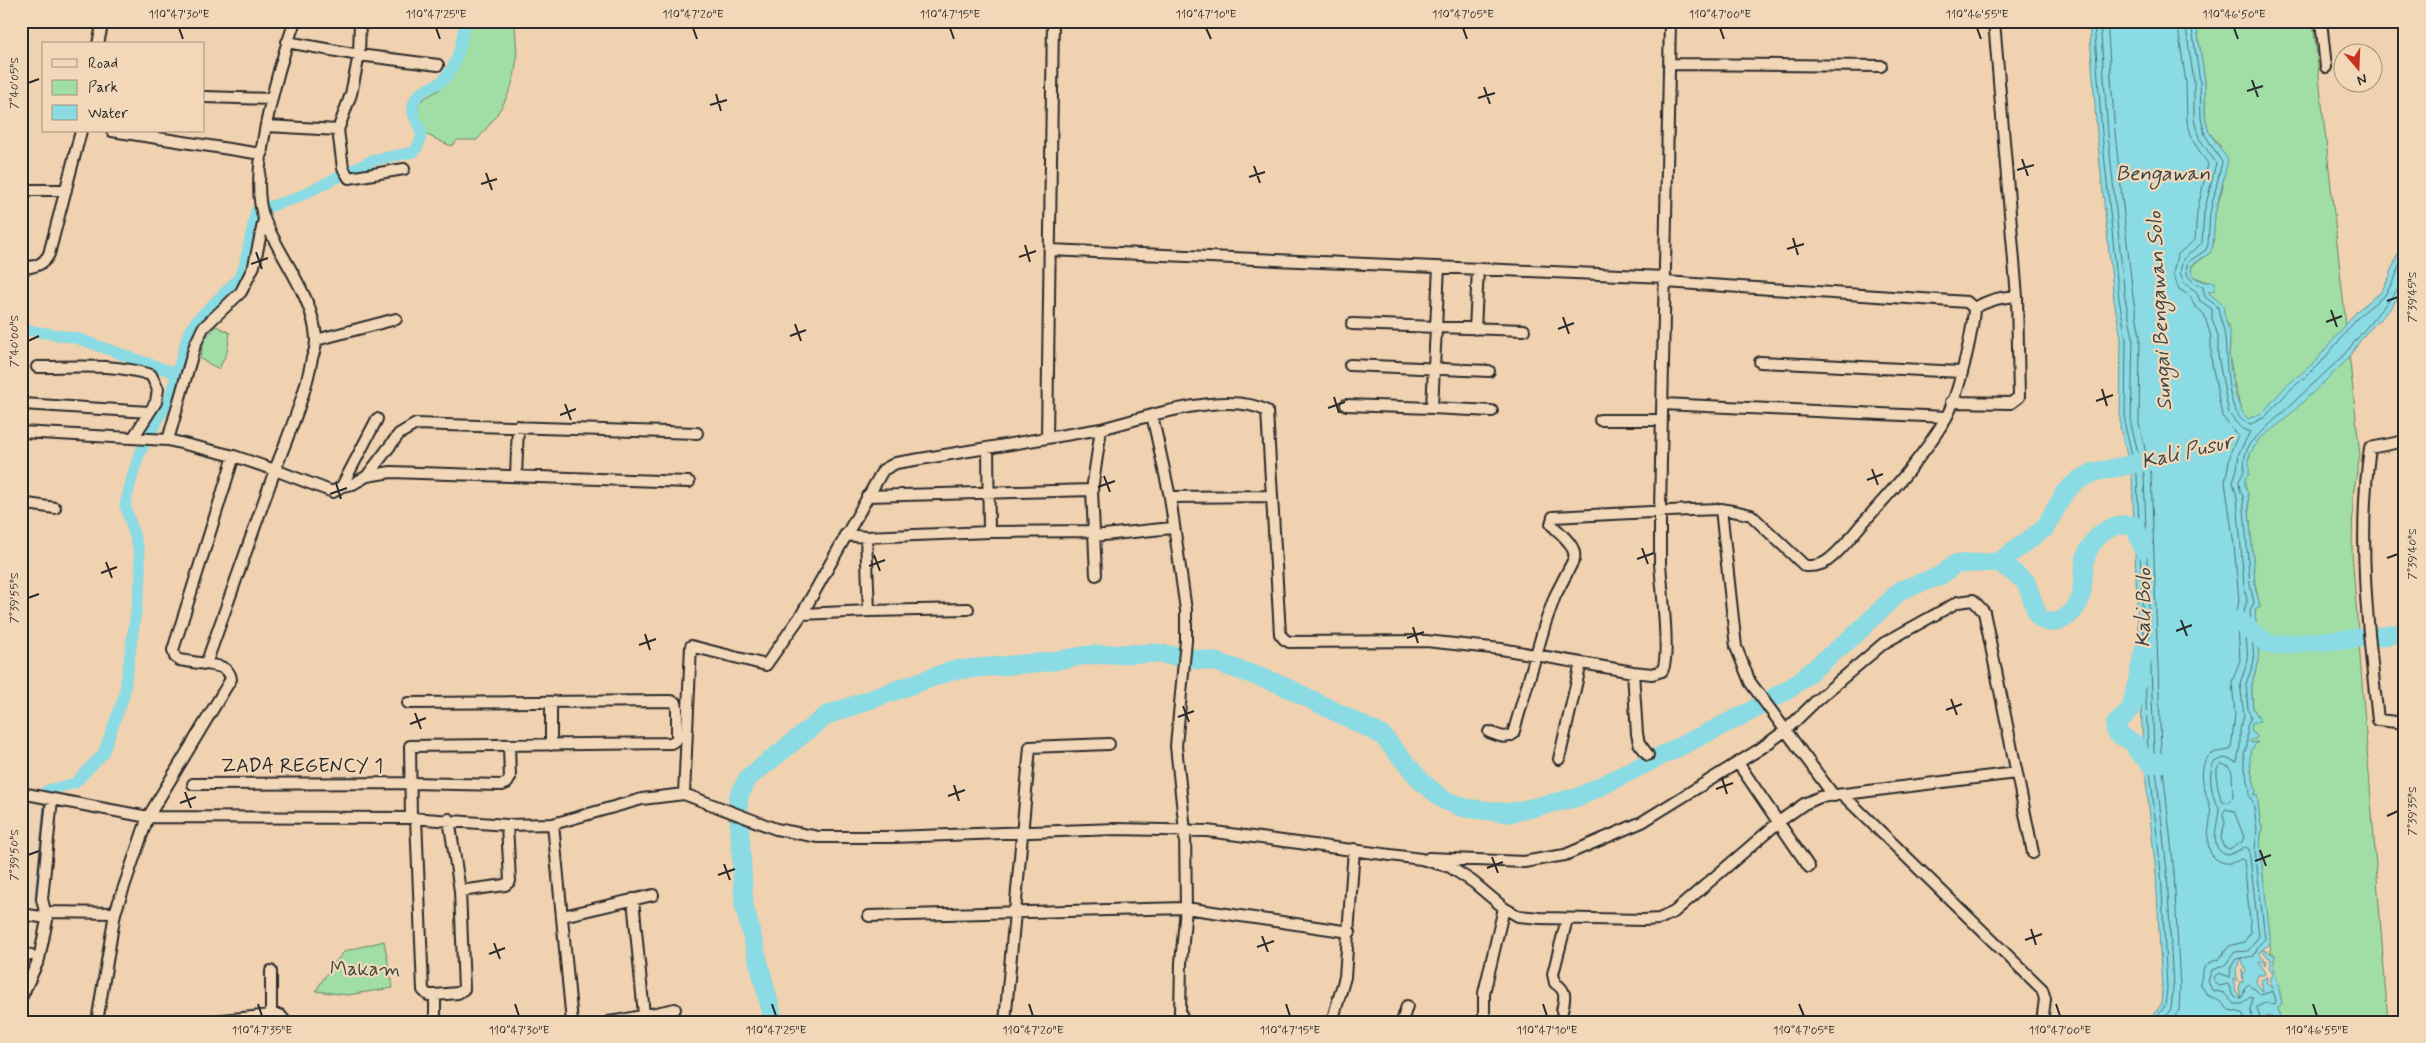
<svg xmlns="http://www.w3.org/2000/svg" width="2426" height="1043" viewBox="0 0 2426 1043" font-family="Mynerve,sans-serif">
	<rect width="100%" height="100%" fill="#f0d1b0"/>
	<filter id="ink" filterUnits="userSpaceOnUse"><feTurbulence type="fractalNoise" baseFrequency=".02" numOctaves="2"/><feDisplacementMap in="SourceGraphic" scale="10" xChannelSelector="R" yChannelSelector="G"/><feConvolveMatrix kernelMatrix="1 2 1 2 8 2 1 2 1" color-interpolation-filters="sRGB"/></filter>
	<g filter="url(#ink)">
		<path fill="#a1dea5" stroke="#668468" d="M468,21H515C515,36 518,50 516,65C513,95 496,117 477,140H458L451,146L425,134L417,116L419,102C426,96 436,93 442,87C460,71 464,44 468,21Z
			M2196,21H2313L2360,455L2353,495L2352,552L2388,1022H2292V1019L2280,1020L2278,1008L2281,998L2272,965L2275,955L2271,952L2270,944L2260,849L2261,834L2263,829L2260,822L2257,795H2252L2256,791C2253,775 2243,756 2256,742L2252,743L2250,740L2256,735L2251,731L2252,723L2258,717L2253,708L2251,684L2259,661L2255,610L2260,607L2255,584L2248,496L2244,482L2251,451L2235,387L2229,355L2230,344L2228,325L2215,298L2209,294V290H2212L2209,282L2194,277L2191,271L2192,266L2210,253L2213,245L2215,214L2223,186L2220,146L2209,132L2205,117V82Z
			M216,326L230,333L227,352L219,369L200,359L204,339Z
			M384,941L393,988L347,995L316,991L332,965L345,951Z"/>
		<path fill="#8adbe3" stroke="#649599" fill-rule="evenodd" d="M2089,21H2196L2205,82V117L2209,132L2228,160L2215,214L2213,245L2210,253L2192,265L2191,271L2194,277L2204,282H2215V290L2208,292L2223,305C2224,318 2228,324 2230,336C2230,342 2229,349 2229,355C2231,375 2234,405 2248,419L2262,413L2286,386L2315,362L2357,311L2381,292L2390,276L2405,231V288L2389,310L2365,334L2346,361L2282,422L2259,439L2249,456V475L2245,478V489L2248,492C2249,523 2253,553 2255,583C2255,591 2259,599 2260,607L2255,610L2259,661L2251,684L2253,708L2260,721L2252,723L2251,731L2258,737L2250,741L2252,743L2258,742C2243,755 2253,775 2256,792L2253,795L2257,794L2260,822L2263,829L2261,834L2260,849L2270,935V944L2260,951V955L2266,962L2265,966L2263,961H2259L2265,973L2264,975H2258L2256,982L2263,992L2261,980L2267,977L2266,983L2273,989L2270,980L2273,974L2269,968L2271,959L2262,952L2263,950L2275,955L2273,969C2277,974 2280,995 2282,1003L2278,1008L2280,1020L2289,1017L2292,1022H2273L2275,1018L2271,1020L2272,1017L2267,1016L2264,1022H2176L2179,1019L2175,1020L2174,1017L2173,1022H2148L2161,1005L2162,989L2156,873L2143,752L2132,475L2120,427L2121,338L2114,300L2097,135ZM2241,957L2246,972L2243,975L2242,970L2243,983L2240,981L2239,986L2241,999L2235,989L2233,978L2237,981L2236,968L2239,966Z"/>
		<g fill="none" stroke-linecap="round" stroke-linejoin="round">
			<path stroke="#517175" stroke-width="1" d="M2094,21L2102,134L2119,299L2126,338L2125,426L2137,475L2148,751L2161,873L2167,989L2165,1006L2153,1022
				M2100,21L2108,134L2125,298L2133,337L2131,425L2144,475L2154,751L2167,872L2173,989L2171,1009L2161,1022
				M2107,21L2115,133L2133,297L2140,336L2139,424L2151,474L2161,750L2174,872L2180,988L2179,1010L2171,1022
				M2177,21L2186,83L2187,121L2193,141L2208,164L2197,212L2195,240L2177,255L2173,274L2179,289L2190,296L2194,305L2204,314L2211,337V358L2222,416L2238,436L2231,451L2225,482L2234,545L2239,600L2237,611L2240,660L2232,682L2235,715L2231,749C2224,753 2214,749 2207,758C2197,772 2206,793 2210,807C2213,824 2199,850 2219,861C2227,865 2234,863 2241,859L2244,860L2251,932L2244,942L2229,946L2219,959L2209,963L2204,968L2200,983L2207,995L2220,1001L2229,1010L2242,1013L2245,1022
				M2185,21L2194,82V119L2199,138L2216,163L2204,213L2202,243L2183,259L2180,273L2185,284L2196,291L2200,301L2212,309V318L2218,336V356L2229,414L2240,427L2250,432L2239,453L2237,469L2233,482L2237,497L2244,585L2247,601L2244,611L2248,661L2240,683L2244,716L2240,729V746L2237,762L2224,758L2214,762C2208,772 2211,790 2215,801C2216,803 2219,805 2219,808C2219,822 2206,852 2229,855L2246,847L2249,849L2259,936L2248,951L2235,952L2224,966L2212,970L2208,981L2212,990L2224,993L2234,1004H2242L2250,997L2253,998L2250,1010L2254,1022
				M2191,21L2200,82L2201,118L2205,135L2222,162L2210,213L2208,244L2206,250L2188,262C2183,276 2192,282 2203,287L2205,297L2218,307C2219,318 2224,326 2225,337C2227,356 2225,422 2251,424L2265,417L2290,390L2319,365L2360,315L2385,295L2395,278L2405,247
				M2222,764L2230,767L2232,773L2233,798L2228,803L2221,800L2217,783V769Z
				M2226,809L2234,811L2244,837L2242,842L2229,849L2223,846L2221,837L2225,823L2223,814Z
				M2261,1022L2257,1007L2264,1003L2275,1004L2276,1001L2273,991L2261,995L2249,984L2245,987L2243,996L2237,998L2233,996L2228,984L2219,986L2214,980L2215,976L2219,973L2230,977L2231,967L2236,959L2254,956L2258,946L2265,939L2255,849L2257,829L2253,802L2249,796L2250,789L2244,765V754L2247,746V726L2251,717L2248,709L2246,684L2254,661L2250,610L2254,603L2250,585L2243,496L2240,490L2239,481L2244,471L2245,455L2250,443L2342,357L2399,288L2405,286"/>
			<path stroke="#649599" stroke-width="3" d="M39,904L36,899L45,805
				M32,964L38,941"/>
			<path stroke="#8adbe3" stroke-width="11" d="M21,329L76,338L178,374
				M47,790L75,783L103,754L124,696L141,577L139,550L125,505L133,474L139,455L170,397L188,334L196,321L238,279L244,267L256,211L296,198L373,160L414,152C433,126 407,124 414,102C419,88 436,88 444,79C458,65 462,40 465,21"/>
			<path stroke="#8adbe3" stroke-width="19" d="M1999,562L2026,582L2038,616C2053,632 2077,614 2081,596C2086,570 2079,552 2102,533C2112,525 2123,523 2135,526L2143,549
				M1999,562L2045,528L2065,492L2077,481L2094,472L2154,460
				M2239,621L2267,643L2277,645L2385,636L2405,632
				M2145,646L2131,709L2115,725L2116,733L2134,743L2138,752L2151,764L2167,762
				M774,1022L744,905L738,798L748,778L827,715L953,670L1047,662L1088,655L1155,653L1216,662L1280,684L1382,735L1422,782L1444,800L1465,808L1509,813L1579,797L1751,711L1792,687L1857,633L1901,590L1940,576L1955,564L1999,562"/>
			<defs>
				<path id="street" d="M295,21C279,65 247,174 264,218C278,255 315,298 316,340C316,345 314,353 312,358C305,397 289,433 275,470L333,492L342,486L377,419
					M360,21L359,55L351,94L338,130L343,168L349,178L404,169
					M1053,21L1047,438L1101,429
					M1994,21L2017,297
					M2321,21L2326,67
					M287,42L359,55L438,65
					M98,44L103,21
					M1669,64L1881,66
					M204,97L272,99
					M267,126L338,130
					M112,131L262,154
					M21,190H66
					M1050,250L1665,277
					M1439,267L1432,408L1492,411
					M21,269C34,266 43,266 49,254L81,131
					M1352,324L1524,330
					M1475,329L1478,269
					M316,340L396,319
					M1760,362L1961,372
					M1350,365L1489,371
					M37,367C74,367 115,363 151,375L158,389L156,402L133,438
					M1951,402L2011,403L2019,397L2017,297C2002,295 1987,301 1974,308
					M23,404L149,412
					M1663,404L1946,417
					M1346,405L1432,408
					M1152,415C1184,407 1236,395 1267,411L1280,634L1284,639L1289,642L1426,641L1501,649L1633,672L1652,674L1662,671C1671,658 1661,583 1660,563C1660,546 1660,528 1660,511L1670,21
					M1600,420H1662
					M21,432L168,440L234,456L275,470L206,664C217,666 229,666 231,679L148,817L115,913L97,1022
					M168,440L195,345L203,328L241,292L254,266L264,219
					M2405,441L2370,448C2357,538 2368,631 2378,720L2405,723
					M367,476L399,434L416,424L697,433
					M516,476L518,426
					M342,486L353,484L367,476L391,472L689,482
					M867,496L1092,490
					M1170,497L1271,496
					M21,503L55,508
					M1721,509L1736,647L1750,682L1834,796
					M989,532L1093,531
					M845,535L866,537
					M1094,536L1172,528
					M1096,575L1092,490L1101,429L1152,415L1170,497L1186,610V641L1176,746L1185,831L1186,908L1181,963L1180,1012L1184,1022
					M869,611L968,609
					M802,614L883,470L896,463L1047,438
					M206,664L179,660L175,657L173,650L234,456
					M1633,672L1637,734L1639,743L1648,755
					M408,703L671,701L676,703L677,708V739L671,743L410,746L411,818
					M551,703V745
					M1489,732C1498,735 1505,740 1513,734L1545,624L1555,596L1574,559C1577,545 1559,533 1551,524L1553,517L1690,510L1721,509L1738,512L1751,515L1805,566C1813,566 1820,566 1827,561C1840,552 1851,537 1861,525C1891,492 1923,457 1946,418C1958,397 1973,332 1974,308L1967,302L1665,282
					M1559,759L1581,663
					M1738,763L1809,867
					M193,784L411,783L502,785L507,783L510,778L509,745
					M21,793L148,817L411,818L507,825L553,824L642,799L684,794L776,829L818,837H893L1116,829L1207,831L1421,859L1450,867L1473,882L1504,908L1518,916L1540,918L1644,920L1659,919L1674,912L1780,821L1804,804L1820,797L2016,773
					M684,794L691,646L766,665L802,614L869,611L866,537L989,532L988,448
					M1843,795L2042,989L2045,999L2042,1022
					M416,818L423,990L428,995H435
					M553,824L572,1022
					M1429,858L1524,862L1546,858L1565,855L1642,822L1760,749L1786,730L1817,700L1884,643L1958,602L1973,600L1984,612L2033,853
					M460,891L505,885L510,881L507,825
					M633,899L644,1015
					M47,912L115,913
					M21,914L41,917
					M563,916L653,895
					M869,916L1186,908L1350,932
					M21,953L31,955
					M271,971V1015
					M21,998L39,959L47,920L42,899L52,799
					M1562,1011C1565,997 1567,991 1555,983L1553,974L1567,919
					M622,1020L675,1009
					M203,1022L271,1015H280L286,1022
					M435,1022V995L458,993L464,989L460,891L449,819
					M609,1022L622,1020V1022
					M1005,1022L1030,747L1109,744
					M1332,1022L1345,977L1354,849
					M1402,1022L1407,1006
					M1484,1022V993L1504,908"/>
			</defs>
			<use href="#street" stroke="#2b2b2b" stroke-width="14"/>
			<use href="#street" stroke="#f2d8b9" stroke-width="10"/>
		</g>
	</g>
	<path fill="none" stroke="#2b2b2b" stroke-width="2" d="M179,28L183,39M436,28L440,39M693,28L697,39M950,28L954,39M1206,28L1211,39M1463,28L1467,39M1720,28L1724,39M1977,28L1981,39M2234,28L2238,39M2252,80L2258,97M28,83L39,79M1484,87L1490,104M2247,91L2263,86M716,94L721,111M1478,98L1495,93M710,105L727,100M2022,159L2028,176M1254,166L1260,183M2017,170L2034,165M486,173L492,190M1249,177L1265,172M481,184L497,179M1793,238L1798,255M1025,245L1030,262M1787,249L1804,244M256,252L262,269M1019,257L1036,251M251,264L268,258M2387,301L2398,297M2331,310L2337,327M1563,317L1569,334M2326,322L2342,316M795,324L801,341M1558,329L1574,323M790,336L806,330M28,341L39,336M2102,389L2107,406M1334,397L1339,413M2096,401L2113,395M565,404L571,420M1328,408L1345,402M560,415L576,409M1872,469L1878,485M1104,476L1110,492M1867,480L1883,474M336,483L341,499M1098,487L1115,481M330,494L347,488M1642,548L1648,564M874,555L880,571M2387,558L2398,554M1637,559L1654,553M106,562L112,578M869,566L885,560M101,573L117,567M28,598L39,594M2181,620L2187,636M1413,627L1418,643M2176,631L2192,625M645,634L650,650M1407,638L1424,632M639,645L656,639M1951,699L1957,715M1183,706L1189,722M1946,710L1962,704M415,713L421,729M1178,717L1194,711M410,724L426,718M1722,778L1727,794M954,785L959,801M1716,789L1733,783M185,792L191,808M948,796L965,790M180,803L196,797M2387,816L2398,811M2260,850L2266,866M28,855L39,851M1492,857L1498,873M2255,861L2271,855M724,864L730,880M1487,868L1503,862M718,875L735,869M2031,929L2036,945M1262,936L1268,952M2025,940L2042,934M494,943L500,959M1257,947L1274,941M489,954L505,948M258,1004L262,1016M515,1004L519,1016M772,1004L776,1016M1029,1004L1033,1016M1286,1004L1290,1016M1543,1004L1547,1016M1799,1004L1804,1016M2056,1004L2060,1016M2313,1004L2317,1016"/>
	<g text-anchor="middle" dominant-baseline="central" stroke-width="4.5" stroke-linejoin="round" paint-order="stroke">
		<g font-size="20" fill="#2b2b2b" stroke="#f2d8b9">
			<text x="302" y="766">ZADA REGENCY 1</text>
		</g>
		<g font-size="20" fill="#3d463d" stroke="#f2d8b9">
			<text x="365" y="969">Makam</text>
		</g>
		<g font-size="21" font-style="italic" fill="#394547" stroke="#f2d8b9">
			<text x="2163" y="174">Bengawan</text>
			<text transform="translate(2160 311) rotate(-93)">Sungai Bengawan Solo</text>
			<text transform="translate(2187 452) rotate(-13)">Kali Pusur</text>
			<text transform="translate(2144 608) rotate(-89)">Kali Bolo</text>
		</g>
	</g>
	<rect width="2426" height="1043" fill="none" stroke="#f2d8b9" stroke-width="55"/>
	<rect x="42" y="42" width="162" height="90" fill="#f2d8b9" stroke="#a29380"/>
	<rect x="52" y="59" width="25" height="8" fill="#f2d8b9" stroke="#a29380"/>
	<text x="88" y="68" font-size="15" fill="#2b2b2b">Road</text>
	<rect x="52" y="80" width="25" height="15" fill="#a1dea5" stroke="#a29380"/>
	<text x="88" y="92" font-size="15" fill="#2b2b2b">Park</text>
	<rect x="52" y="105" width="25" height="15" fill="#8adbe3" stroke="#a29380"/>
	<text x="88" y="118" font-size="15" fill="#2b2b2b">Water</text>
	<g transform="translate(2358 68) rotate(161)"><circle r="24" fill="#f2d8b9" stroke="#a29380"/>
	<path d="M0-4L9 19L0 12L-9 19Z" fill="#c8321e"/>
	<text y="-8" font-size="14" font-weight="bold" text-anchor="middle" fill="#2b2b2b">N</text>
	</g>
	<rect x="28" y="28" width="2370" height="988" fill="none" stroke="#2b2b2b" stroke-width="2"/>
	<g font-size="12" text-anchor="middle" fill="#2b2b2b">
		<text x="179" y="18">110°47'30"E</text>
		<text x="436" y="18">110°47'25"E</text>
		<text x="693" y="18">110°47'20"E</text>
		<text x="950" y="18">110°47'15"E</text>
		<text x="1206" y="18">110°47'10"E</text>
		<text x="1463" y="18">110°47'05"E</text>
		<text x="1720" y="18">110°47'00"E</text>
		<text x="1977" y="18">110°46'55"E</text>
		<text x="2234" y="18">110°46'50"E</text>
		<text transform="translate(14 83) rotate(-90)" y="4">7°40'05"S</text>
		<text transform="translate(2412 297) rotate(-90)" y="4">7°39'45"S</text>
		<text transform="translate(14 341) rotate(-90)" y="4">7°40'00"S</text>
		<text transform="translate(2412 554) rotate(-90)" y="4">7°39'40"S</text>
		<text transform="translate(14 598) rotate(-90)" y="4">7°39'55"S</text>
		<text transform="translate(2412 811) rotate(-90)" y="4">7°39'35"S</text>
		<text transform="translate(14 855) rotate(-90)" y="4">7°39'50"S</text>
		<text x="262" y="1034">110°47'35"E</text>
		<text x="519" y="1034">110°47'30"E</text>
		<text x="776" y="1034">110°47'25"E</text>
		<text x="1033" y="1034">110°47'20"E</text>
		<text x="1290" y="1034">110°47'15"E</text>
		<text x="1547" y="1034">110°47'10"E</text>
		<text x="1804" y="1034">110°47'05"E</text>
		<text x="2060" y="1034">110°47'00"E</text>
		<text x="2317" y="1034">110°46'55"E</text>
	</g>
</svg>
